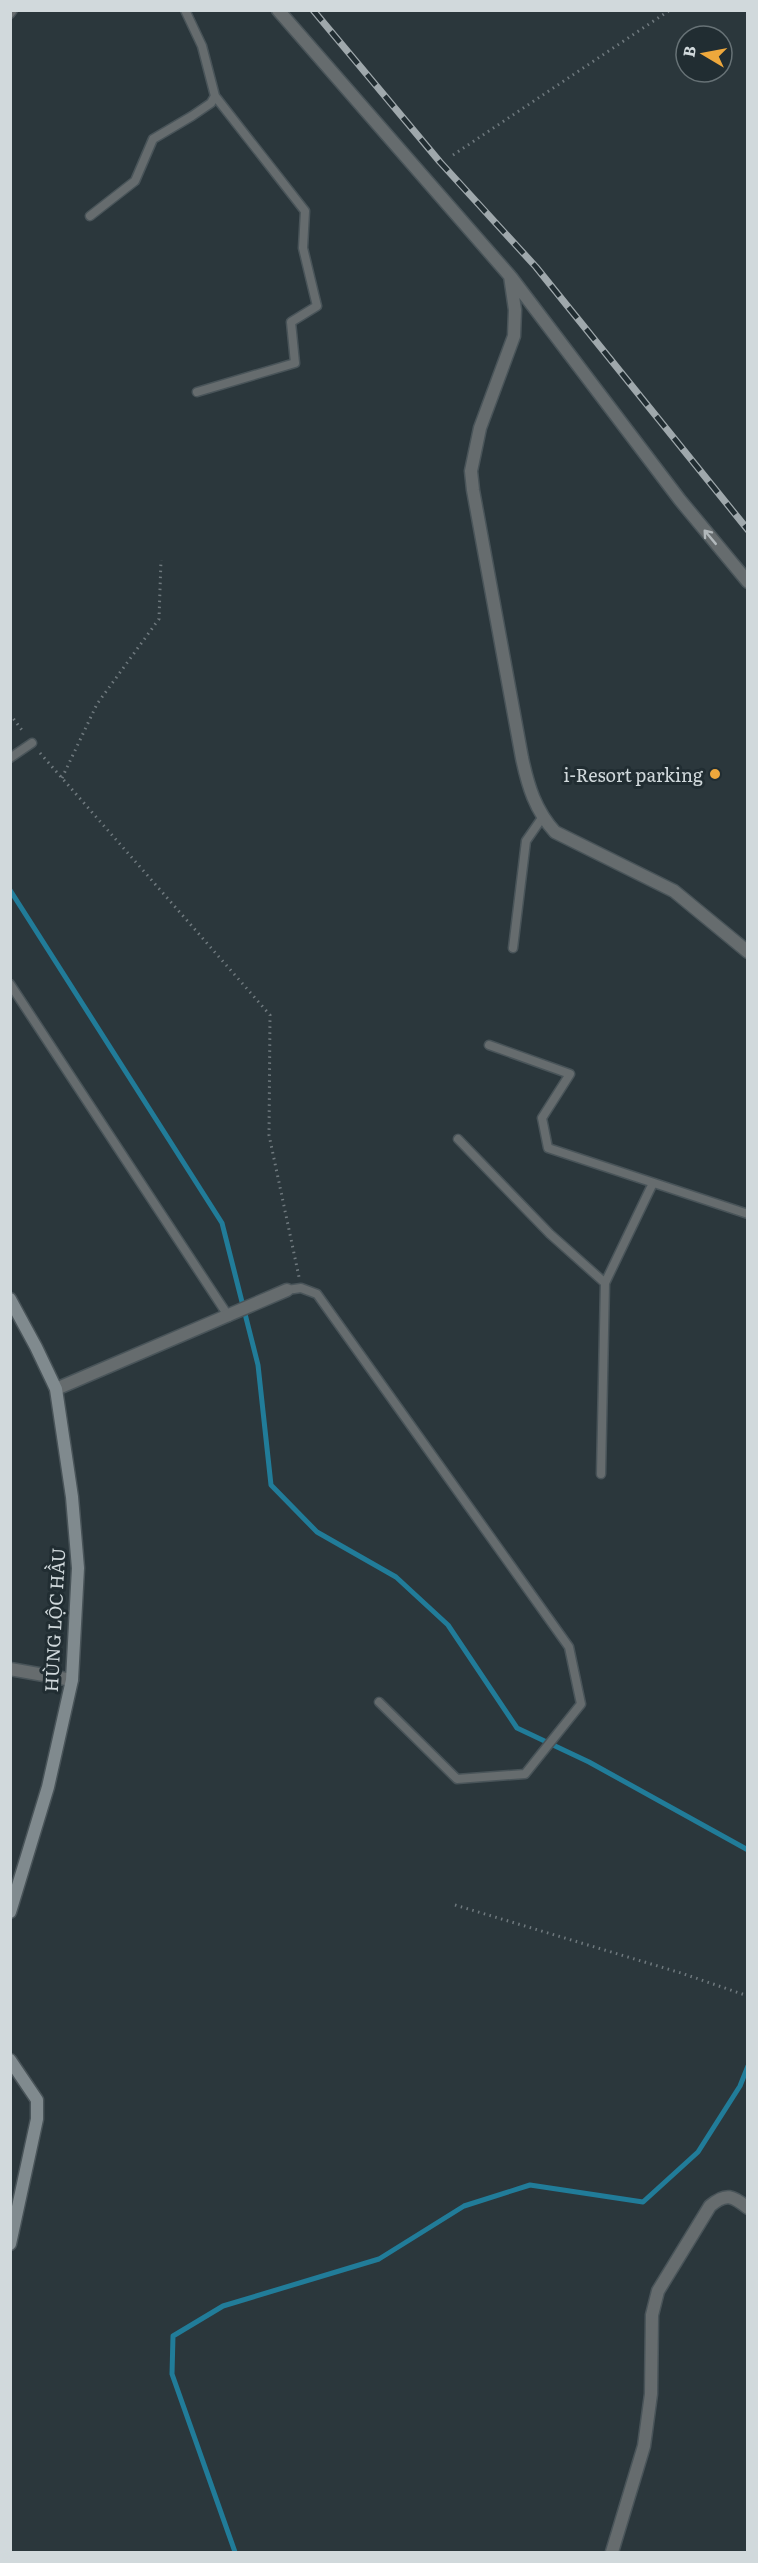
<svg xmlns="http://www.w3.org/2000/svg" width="758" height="2563" viewBox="0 0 758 2563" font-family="Literata,serif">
	<rect width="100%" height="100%" fill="#2b373c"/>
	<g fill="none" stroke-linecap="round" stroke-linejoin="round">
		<path stroke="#217c99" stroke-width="5" d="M10,890L222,1223L258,1365L271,1485L317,1532L396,1577L448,1625L517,1728L589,1762L748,1850
			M235,2552L172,2374L173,2336L223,2306L379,2259L464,2206L530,2185L643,2202L698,2152L740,2086L748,2066"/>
		<defs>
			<path id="lane" d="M10,14L13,10
				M90,216L135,181L153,139L192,116L211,103L215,96L202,46L185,10
				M197,392L295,363L291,322L317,306L303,248L305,211L215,96
				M10,758L32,743
				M513,948L526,841L542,818
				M10,984L229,1317
				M489,1045L570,1074L542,1118L548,1148L748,1214
				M458,1139L550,1234L605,1283
				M287,1290L301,1288L317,1294L569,1647L581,1704L525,1774L457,1779L379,1702
				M601,1474L605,1283L653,1183"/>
			<path id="street" d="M278,10L510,276L515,310L514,336L480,428L471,471L473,490L522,758C528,786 535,810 555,832L674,891L748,952
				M511,277L680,500L748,582
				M56,1389L287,1290
				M10,1669L72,1680
				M612,2552L644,2446L651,2394L652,2315L658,2291L710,2206C726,2192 733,2196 748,2208"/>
			<path id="secondary" d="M10,1299L36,1347L56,1389L72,1497L78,1568L72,1680L48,1787L10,1912
				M10,2060L37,2100V2119L10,2244"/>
		</defs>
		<use href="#lane" stroke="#495459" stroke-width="11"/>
		<use href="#street" stroke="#495459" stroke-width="15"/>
		<use href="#secondary" stroke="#495459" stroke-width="15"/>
		<path stroke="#6f797e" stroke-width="3" stroke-dasharray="1.5 4.5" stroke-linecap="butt" d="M453,155L670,10
			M10,714L24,733
			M40,753L270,1015L269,1135L299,1277
			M62,778L97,704L159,619L161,560
			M455,1905L681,1973L748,1996"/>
		<use href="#lane" stroke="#666c6e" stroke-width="8"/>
		<use href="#street" stroke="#666c6e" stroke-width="12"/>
		<use href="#secondary" stroke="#808a8e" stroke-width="12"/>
		<defs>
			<path id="rail" d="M313,10L440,162L536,267L748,530"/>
		</defs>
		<use href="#rail" stroke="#9fa8ac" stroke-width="7"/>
		<use href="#rail" stroke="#212d32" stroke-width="4.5" stroke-dasharray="14" stroke-linecap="butt"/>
	</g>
	<defs><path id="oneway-shaft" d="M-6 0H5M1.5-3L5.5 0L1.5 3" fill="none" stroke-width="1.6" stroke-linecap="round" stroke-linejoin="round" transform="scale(1.5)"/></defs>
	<use stroke="#b1b8bb" href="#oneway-shaft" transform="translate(710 537) rotate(-130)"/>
	<circle fill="#eea83c" stroke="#212d32" stroke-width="2" cx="715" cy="774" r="6"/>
	<g text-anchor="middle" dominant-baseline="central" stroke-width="6" stroke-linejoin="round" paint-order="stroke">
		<g font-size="18" fill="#d1d9dc" stroke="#212d32" text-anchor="end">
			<text x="703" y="774">i-Resort parking</text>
		</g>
		<g font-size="18" fill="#d1d9dc" stroke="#212d32">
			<text transform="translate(54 1620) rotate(-87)">HÙNG LỘC HẦU</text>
		</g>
	</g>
	<rect width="758" height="2563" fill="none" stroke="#d1d9dc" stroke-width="24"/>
	<g transform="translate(704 54) rotate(280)"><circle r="28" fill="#212d32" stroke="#677276" stroke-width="1.5"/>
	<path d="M0-4.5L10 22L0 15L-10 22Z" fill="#eea83c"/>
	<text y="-9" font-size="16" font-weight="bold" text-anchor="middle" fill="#d1d9dc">B</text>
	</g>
</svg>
